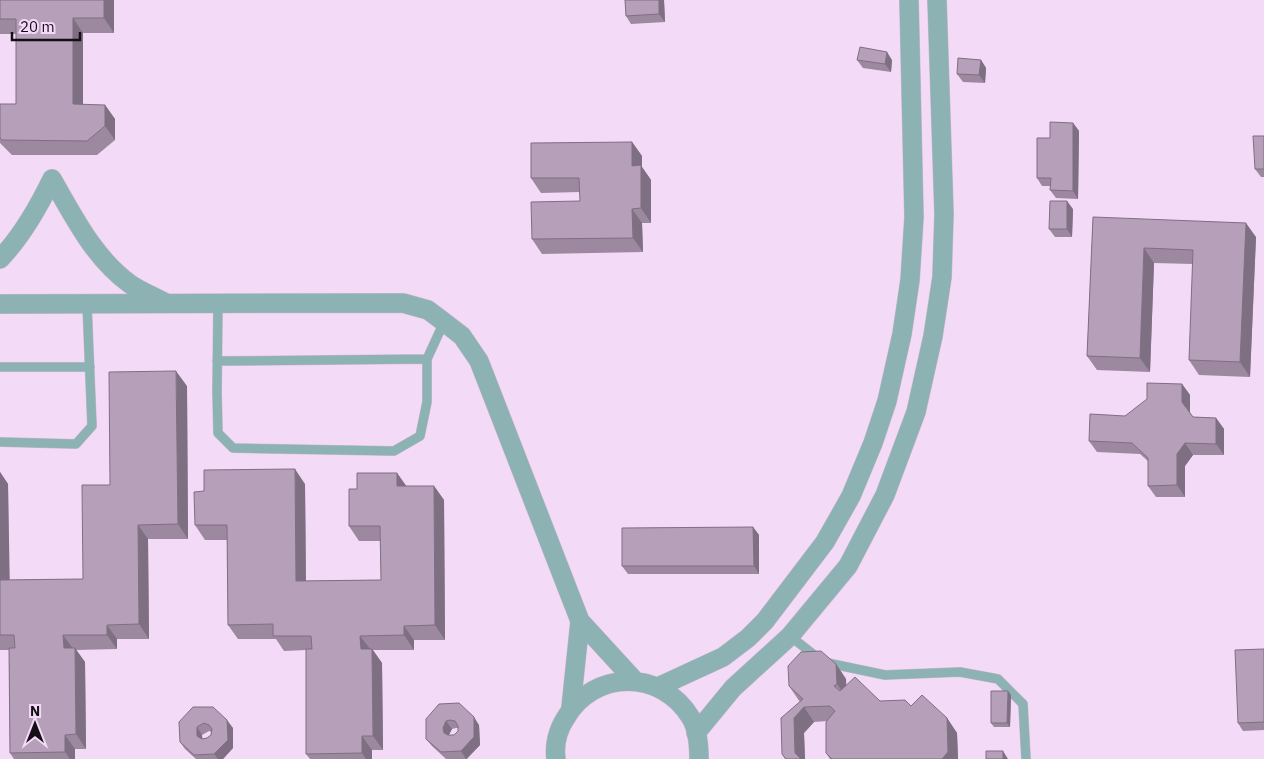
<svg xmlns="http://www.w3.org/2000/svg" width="1264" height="759" viewBox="0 0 1264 759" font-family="'IBM Plex Sans',sans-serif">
	<rect width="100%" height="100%" fill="#f3daf6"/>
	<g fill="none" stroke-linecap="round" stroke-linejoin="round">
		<defs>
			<path id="service" d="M218,303L217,392L218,433L233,448L394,451L420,436L427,402V359L444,322
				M217,361L427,359
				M0,367H90
				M0,442L76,444L92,426L87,304
				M790,636L823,662L885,675L960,672L998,679L1023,704L1026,759"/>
			<path id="minor" d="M52,179C74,217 94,258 130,284C140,291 153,296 164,302
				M0,259C22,236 38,208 52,179
				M0,304L403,303L428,310L444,322L462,336L479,361L580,621L635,681
				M658,687L723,657L748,638L765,621L825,542L851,496L873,443L887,401L902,334L910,280L914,217L909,0
				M571,707L580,621
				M696,733L733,688L790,636L848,566L885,495L916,412L933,336L942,277L944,214L937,0
				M556,759C554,745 558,730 565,719C593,669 662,669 691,718C698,730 699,745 699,759"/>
		</defs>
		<use href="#service" stroke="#d0b9d2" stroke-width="10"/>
		<use href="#minor" stroke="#d0b9d2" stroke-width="20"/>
		<use href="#service" stroke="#8db2b3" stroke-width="9"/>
		<use href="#minor" stroke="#8db2b3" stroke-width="19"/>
	</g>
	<path fill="#9d899f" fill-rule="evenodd" d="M0,0H114V33H83V105H105L115,119V140L97,155H12L0,143V104H16V34H0Z
		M625,0H664L665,22L631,24L626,16Z
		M857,60H892L891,72L863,68Z
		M981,60L986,68L985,83L963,82L957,74Z
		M1073,123L1079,131L1078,199L1056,198L1050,190V186H1042L1037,178L1050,138Z
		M1264,136V177H1261L1255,169Z
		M632,142L642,156V167L651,180V223H642L643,252L542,254L532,239L580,201V192L541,193L531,178Z
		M1073,209L1072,237H1055L1049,229Z
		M1093,217L1256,237L1250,377L1199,375L1189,360L1193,264L1154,263L1150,372L1097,370L1087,356Z
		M1182,384L1190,395V413L1193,417L1216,418L1224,429V455H1193L1185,466V497H1156L1148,486V461L1140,454L1097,452L1089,441L1125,416Z
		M187,386L188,539H148L149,639H117V649L76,650L85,662L86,749H75V759H14L10,753L9,650H0V472L8,484L9,580L83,579L110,485Z
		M397,473L406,486H434L444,500L445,640H414V650H373L382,663L383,750H372V759H310L306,754V650L284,651L276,639H238L228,625L227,540H205L195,525L305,484L306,581L381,580L380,541H359L349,526L357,489Z
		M753,527L759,535V574H628L622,566Z
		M1264,649V730L1243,731L1238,723Z
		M836,664L846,679V685L880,701L911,706L947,718L957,733L958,759H830L826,753L827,721L814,722L804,733L805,759H785L782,754L800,702L789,686Z
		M1011,695L1010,727H994L991,723Z
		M439,704L479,725L480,745L467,759H446L432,746L426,739ZM456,728H458V731L454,735H449L452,729Z
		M193,707L233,728V748L223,759H196L185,749L180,742ZM209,731L211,732V735L207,738L202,739V735Z"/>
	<path fill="#7f6f82" d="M104,0H114V33L104,18Z
		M659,0H664L665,22L659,14Z
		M73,18L83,33V119L73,104Z
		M887,52L892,60L891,72L885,64Z
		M981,60L986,68L985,83L979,75Z
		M105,105L115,119V140L105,126Z
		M1073,123L1079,131L1078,199L1073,191Z
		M632,142L642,156V167L651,180V223L641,208L632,166Z
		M1067,201L1073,209L1072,237L1067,229Z
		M632,209L642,223L643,252L633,238Z
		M1246,223L1256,237L1250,377L1240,362Z
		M1144,248L1154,263L1150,372L1140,358Z
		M176,371L187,386L188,539L178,524Z
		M1182,384L1190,395V414L1182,402Z
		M1216,418L1224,429V455L1216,444Z
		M1185,443L1193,455L1185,466V497L1177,485V454Z
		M295,469L305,484L306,595L296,581Z
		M0,472L8,484L10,595L0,581Z
		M397,473L407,487L397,486Z
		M434,486L444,500L445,640L435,625Z
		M138,525L148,539L149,639L139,624Z
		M753,527L759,535V574L754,566Z
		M107,625L117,639V649L107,635Z
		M404,626L414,640V650L404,635Z
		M63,635L74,650L64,648Z
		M360,636L371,650L361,649Z
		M75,648L85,662L86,749L76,734Z
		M372,649L382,663L383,750L373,736Z
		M836,664L846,679L847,698L837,684Z
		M1008,691L1011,695L1010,727L1007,723Z
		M804,707L814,722L804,733L805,759H799L795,753L794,718Z
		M474,717L479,725L480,745L466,759L461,751Z
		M947,718L957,733L958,759H942Z
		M227,720L233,728V748L223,759H218L214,754Z
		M446,721L452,729L448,736L444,733L443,728Z
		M197,727L202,735L203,743L197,736Z
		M65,735L75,749V759H70L65,752Z
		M362,736L372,750V759H366L362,753Z
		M1003,751L1008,759H1003Z"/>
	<path fill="#b69fb9" stroke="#7f6f82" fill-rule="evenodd" d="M0,0H104V18H73V104L105,105V126L87,141L2,140L0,138V104H16V19H0Z
		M625,0H659V14L626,16Z
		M860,47L887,52L885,64L857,60Z
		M958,58L981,60L979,75L957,74Z
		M1050,122L1073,123V191L1050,190L1051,178H1037V138H1050Z
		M1253,136H1264V169H1255Z
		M632,142V166L641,165V208L632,209L633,238L532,239L531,202L580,201L579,178H531V143Z
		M1050,201H1067V229H1049Z
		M1093,217L1246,223L1240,362L1189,360L1193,250L1144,248L1140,358L1087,356Z
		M176,371L178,524L138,525L139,624L107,625V635H63L64,648H75L76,734L65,735V752L10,753L9,648H15L14,635H0V580L83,579L82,485H110L109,372Z
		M1147,383L1182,384V402L1193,417L1216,418V444L1185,443L1177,454V485L1148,486V458L1132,443L1089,441L1090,414L1125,416L1147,399Z
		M295,469L296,581L381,580L380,526H349V489H357V473H397V486H434L435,625L404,626V635L360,636L361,649H372L373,736H362V753L306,754V649H312L311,636H273V624L228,625L227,525H195L194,492L204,491V470Z
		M753,527L754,566H622V528Z
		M1264,649V722L1238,723L1235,650Z
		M821,651L836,664L837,684L834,686L840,691L855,677L880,701L905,700L911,706L922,695L947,718L948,752L942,759H832L826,753V722L835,711L830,706L804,707L794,718L795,753L801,759H786L782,754L781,718L803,699L789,686L788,666L801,652Z
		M991,691H1008L1007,723H991Z
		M459,703L474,717V737L461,751L441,752L426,739V719L439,704ZM450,720L455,721L458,726V731L454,735H448L444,733L443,728L446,721Z
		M193,707H213L227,720L228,740L214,754L194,755L180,742L179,722ZM204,723L209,725L212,729L211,735L207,738L202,739L197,736V727Z
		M986,751H1003V759H986Z"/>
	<g transform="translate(35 724)" stroke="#f3daf6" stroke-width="4" paint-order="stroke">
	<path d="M0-4L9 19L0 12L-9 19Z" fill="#160e17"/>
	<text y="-8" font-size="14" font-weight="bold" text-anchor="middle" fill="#160e17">N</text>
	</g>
	<path d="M12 32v8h68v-8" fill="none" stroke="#160e17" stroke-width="2.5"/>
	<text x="20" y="32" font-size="15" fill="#160e17" stroke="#f3daf6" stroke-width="4" paint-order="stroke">20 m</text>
</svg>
